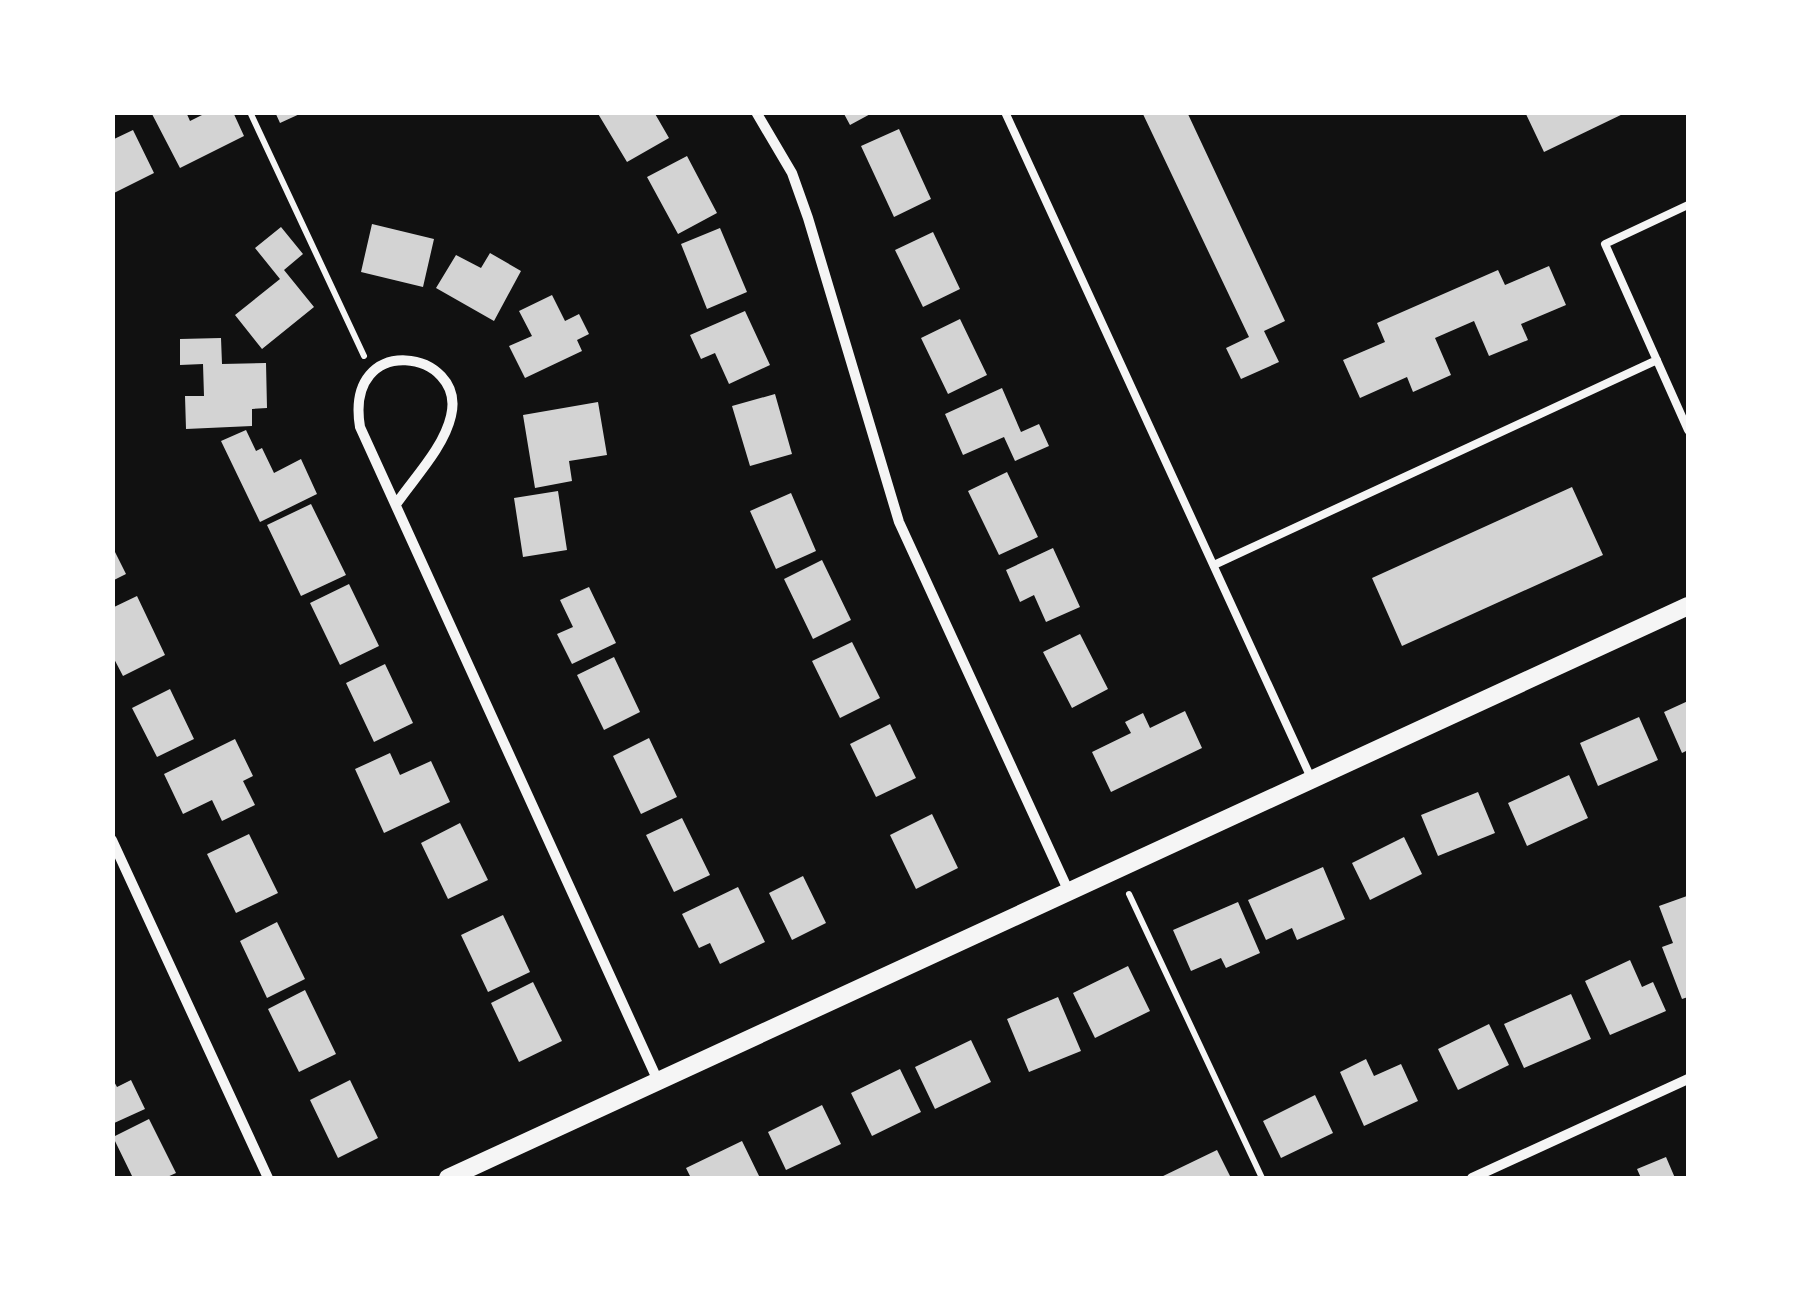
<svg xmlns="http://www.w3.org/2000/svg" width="1801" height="1291" viewBox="0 0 1801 1291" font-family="'Crimson Pro',serif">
	<rect width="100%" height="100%" fill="#111"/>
	<path fill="#d3d3d3" d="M186,112L190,121L208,112H233L244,136L180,168L152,114Z
		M275,112H304L280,123Z
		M597,112H654L669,138L627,162Z
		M843,112H874L850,125Z
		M1142,112H1187L1285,321L1264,331L1279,362L1241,379L1226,348L1249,337Z
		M1525,112H1627L1544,152Z
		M899,129L931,199L894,217L861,146Z
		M133,130L154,173L112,194V140Z
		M687,156L717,213L678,234L647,177Z
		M372,224L434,239L423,287L361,272Z
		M281,227L303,254L284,270L314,307L262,349L235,315L280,279L255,248Z
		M720,228L747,292L707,309L681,244Z
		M933,232L960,289L923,307L895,250Z
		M490,253L521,271L494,321L436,288L456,255L481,268Z
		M1549,266L1566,305L1521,324L1528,340L1489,356L1474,321L1435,338L1451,375L1413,392L1407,377L1360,398L1343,360L1385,342L1377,323L1498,270L1505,285Z
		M552,295L565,321L579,314L589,334L577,340L582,351L525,378L509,346L532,336L519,311Z
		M745,311L770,365L729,384L715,353L701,359L690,335Z
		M960,319L987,375L948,394L921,338Z
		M221,338L222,364L266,363L267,408L252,409V426L186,429L185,396H204L203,364L180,365V339Z
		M1002,388L1021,432L1039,424L1049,446L1015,461L1004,437L963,455L945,414Z
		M775,394L792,454L750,466L732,406Z
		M598,402L607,455L569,461L572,481L535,488L523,415Z
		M246,430L256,451L262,448L274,473L301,459L317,494L260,522L221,441Z
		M1007,472L1038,537L999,555L968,491Z
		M1572,487L1603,555L1402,646L1372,578Z
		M558,491L567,550L523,557L514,498Z
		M791,493L816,551L776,569L750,511Z
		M311,504L346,575L301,596L267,525Z
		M112,546L126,574L112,581Z
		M1053,548L1080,607L1046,622L1034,595L1020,602L1006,570Z
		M822,560L851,620L813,639L784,579Z
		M349,584L379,646L340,665L310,603Z
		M589,587L616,643L572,664L557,634L573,627L560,600Z
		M137,596L165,655L123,676L112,655V608Z
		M1080,634L1108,689L1072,708L1043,652Z
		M852,642L880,698L840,718L812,661Z
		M614,657L640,712L604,730L577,675Z
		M385,664L413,723L374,742L346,683Z
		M170,689L194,739L157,757L132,708Z
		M1688,701V750L1682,753L1664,712Z
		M1185,711L1202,748L1111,792L1092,752L1131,733L1125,722L1143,713L1150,728Z
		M1639,717L1658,760L1598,786L1580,743Z
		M890,724L916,778L876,797L850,744Z
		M649,738L677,797L641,814L613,756Z
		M235,739L253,776L243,781L255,805L222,821L212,800L183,814L164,774Z
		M390,753L400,775L431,761L450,802L384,833L355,769Z
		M1569,775L1588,818L1527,846L1508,803Z
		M1478,792L1495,833L1438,856L1421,815Z
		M932,814L958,868L916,889L890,835Z
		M682,818L710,875L674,892L646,835Z
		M460,823L488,880L448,899L421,843Z
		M249,834L278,893L236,913L207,854Z
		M1404,837L1422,874L1370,900L1352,863Z
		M1323,867L1345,919L1297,940L1292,928L1266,940L1248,900Z
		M803,876L826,923L792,940L769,893Z
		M738,887L765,942L720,964L710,943L699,948L682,914Z
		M1687,896L1688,997L1682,999L1662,947L1673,943L1659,906Z
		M1238,902L1260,953L1226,968L1221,958L1191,971L1173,930Z
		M503,915L530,972L488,992L461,935Z
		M277,922L305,979L267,998L240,941Z
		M1630,960L1642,987L1653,982L1666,1011L1610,1035L1585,981Z
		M1128,966L1150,1011L1095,1038L1073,993Z
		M533,982L562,1041L519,1062L491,1003Z
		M305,990L336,1054L299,1072L268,1009Z
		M1571,994L1591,1039L1524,1068L1504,1024Z
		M1058,997L1081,1051L1029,1072L1007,1019Z
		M1489,1024L1509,1065L1458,1090L1438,1049Z
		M971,1040L991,1082L935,1109L915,1067Z
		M1366,1059L1374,1076L1401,1064L1418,1101L1364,1126L1340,1072Z
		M900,1069L921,1112L872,1136L851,1093Z
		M112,1078L117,1087L131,1080L145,1109L112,1124Z
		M350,1080L378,1138L338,1158L310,1100Z
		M1315,1095L1333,1133L1281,1158L1263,1121Z
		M822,1105L841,1144L786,1170L768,1132Z
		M149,1119L176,1173L165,1178H133L113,1137Z
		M742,1141L760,1178H691L686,1168Z
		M1217,1150L1231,1178H1159Z
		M1666,1157L1675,1178H1641L1637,1169Z"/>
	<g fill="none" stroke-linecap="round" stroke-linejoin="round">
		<path stroke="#f5f5f5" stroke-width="6" d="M250,112L364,356
			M1129,894L1262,1178"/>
		<path stroke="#f5f5f5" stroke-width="8" d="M1005,112L1312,780
			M1688,205L1605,244L1688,430
			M1214,565L1657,360"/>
		<path stroke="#f5f5f5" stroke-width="10" d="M756,112L792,173L808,218L899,522L1069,892
			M397,503C415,477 444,447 451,416C467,350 344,330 360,427L658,1081
			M112,840L268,1178
			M1472,1178L1688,1079"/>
		<path stroke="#f5f5f5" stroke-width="18" d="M448,1178L1688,606"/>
	</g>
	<rect width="1801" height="1291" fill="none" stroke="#ffffff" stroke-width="230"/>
</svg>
